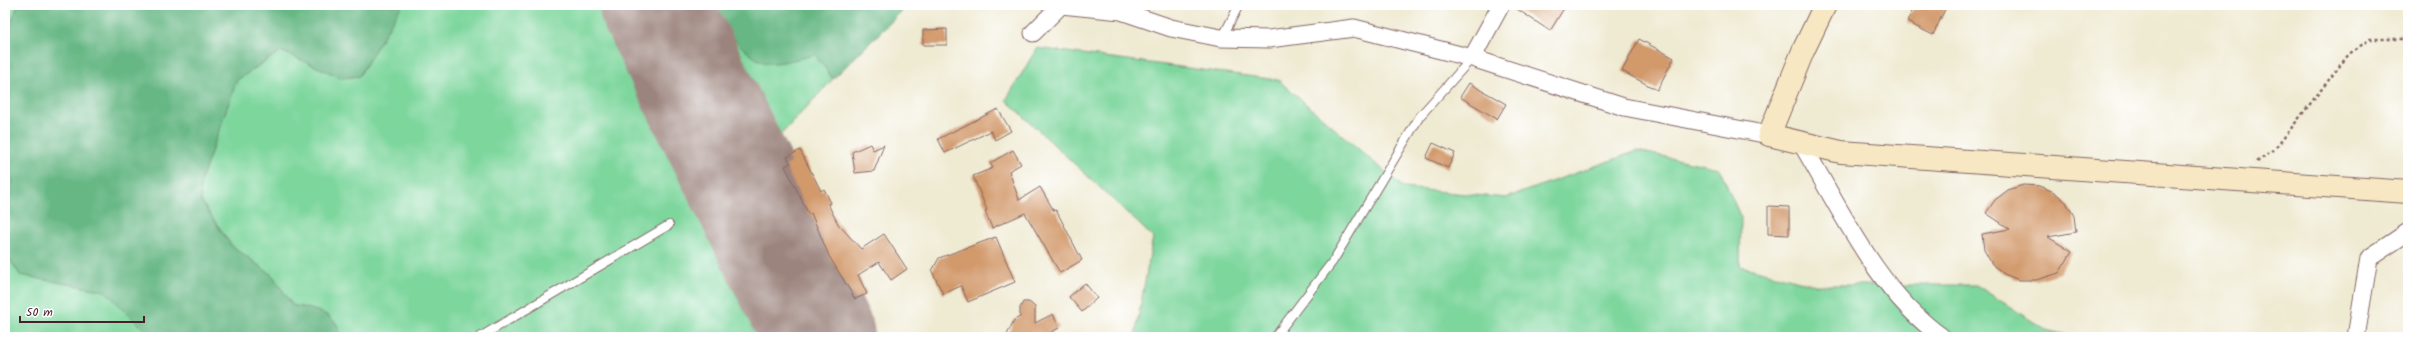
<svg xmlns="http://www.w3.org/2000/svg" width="2413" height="342" viewBox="0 0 2413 342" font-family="Kalam,sans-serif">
	<rect width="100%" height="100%" fill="#fff"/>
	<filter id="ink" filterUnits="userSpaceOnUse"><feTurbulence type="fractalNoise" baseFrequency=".025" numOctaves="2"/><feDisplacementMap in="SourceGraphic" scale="8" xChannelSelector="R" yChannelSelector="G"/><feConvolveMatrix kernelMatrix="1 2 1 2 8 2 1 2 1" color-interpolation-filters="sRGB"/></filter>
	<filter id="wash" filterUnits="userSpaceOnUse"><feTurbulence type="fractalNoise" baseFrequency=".012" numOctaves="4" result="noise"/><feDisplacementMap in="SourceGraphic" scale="16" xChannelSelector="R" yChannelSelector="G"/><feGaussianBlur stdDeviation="0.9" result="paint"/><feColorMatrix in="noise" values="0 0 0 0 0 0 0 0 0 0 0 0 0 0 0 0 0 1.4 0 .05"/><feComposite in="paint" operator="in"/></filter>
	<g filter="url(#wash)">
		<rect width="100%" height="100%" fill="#efead2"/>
		<path fill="#7dd69c" stroke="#647a64" d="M5,5H18L10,26L5,33Z
			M402,5H710L716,19L767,63L815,55L833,79L772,144L867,337H341C338,312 313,310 292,305L273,276L231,245L201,201L200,183L237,80L281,51L342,78L359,76Z
			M1037,48L1278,80L1404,188L1506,198L1637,151L1719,168L1741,218L1740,266L1815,285H1976L2046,330L2075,337H1135L1153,237L1006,100Z
			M5,171L13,180L5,224Z
			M5,252L20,275L105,291L151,337H5Z"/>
		<path fill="#66b784" stroke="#586b58" d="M18,5H402L359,76L342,78L281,51L237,80L200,183L201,201L231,245L273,276L292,305C313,310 338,312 341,337H151L105,291L20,275L5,252V224L13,180L5,171V33L10,26Z
			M710,5H906V7L833,79L815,55C803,57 778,65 767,63C748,60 718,22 710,5Z"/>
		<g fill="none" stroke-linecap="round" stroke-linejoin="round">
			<path stroke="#9c847e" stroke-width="112" d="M655,5L819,337"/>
		</g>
		<g id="blocks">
			<path fill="#d2996a" d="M1511,5H1566L1550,31Z
				M1915,5H1947L1933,35L1907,22Z
				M947,29V45H923V30Z
				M1639,39L1674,58L1657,90L1622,71Z
				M1469,83L1506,104L1497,119L1460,97Z
				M998,109L1011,131L995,140L991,131L945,153L938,139Z
				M1433,143L1455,153L1448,168L1426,158Z
				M870,144L873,150L884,145L874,171L855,173L852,152Z
				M800,150L821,191L824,189L831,203L828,204L838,224L861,249L884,234L907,269L891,280L879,262L858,275L867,294L855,299L829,256L811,213L809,215L785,166L791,163L787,157Z
				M1013,150L1021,164L1009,171L1019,200L1040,187L1054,211L1056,210L1082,260L1060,273L1025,213L992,228L985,211L987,210L973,176L993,168L990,163Z
				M2023,185L2039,186L2054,192L2066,202L2074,216L2076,232L2048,237L2072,252L2059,273L2036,280H2019L2004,274L1992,264L1984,250L1982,234L2010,229L1986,213L1995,200L2008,190Z
				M1768,206L1789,207V235L1768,234Z
				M996,237L1015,282L968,302L961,286L943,294L932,271L939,258Z
				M1085,283L1097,298L1082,312L1069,297Z
				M1023,302H1029L1035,307V323L1053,314L1059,328L1042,337H1006L1014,320L1020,317V308Z"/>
		</g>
	</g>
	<g filter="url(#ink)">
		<use href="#blocks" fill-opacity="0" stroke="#846665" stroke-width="1"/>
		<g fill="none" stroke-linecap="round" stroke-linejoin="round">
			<defs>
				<path id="lane" d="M1222,38L1239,5
					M480,337L669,225
					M1275,337L1333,261L1420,116L1472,58"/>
				<path id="street" d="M1033,33L1061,5L1121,11L1171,28L1221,38L1269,39L1354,28L1472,58L1624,107L1769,135
					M1472,58L1501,5
					M1800,141C1840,208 1877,291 1942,337
					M2356,337L2369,258L2408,232"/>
				<path id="secondary" d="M1825,5L1803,51L1769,135L1841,152L2408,192"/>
			</defs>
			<use href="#lane" stroke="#846665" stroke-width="10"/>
			<use href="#street" stroke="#846665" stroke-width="19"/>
			<use href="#secondary" stroke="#846665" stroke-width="24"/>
			<path stroke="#846665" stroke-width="2.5" stroke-dasharray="3 3" stroke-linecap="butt" d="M2257,162L2275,149L2349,54L2370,39H2408"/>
			<use href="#lane" stroke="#fff" stroke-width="8"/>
			<use href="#street" stroke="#fff" stroke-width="17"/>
			<use href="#secondary" stroke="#f7e8c3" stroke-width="22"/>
		</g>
	</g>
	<rect width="2413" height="342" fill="none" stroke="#fff" stroke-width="20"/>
	<path d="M20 316v6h124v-6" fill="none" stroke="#4a1f2b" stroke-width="2"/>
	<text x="26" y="316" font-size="12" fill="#4a1f2b" stroke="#ffffff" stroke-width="3" paint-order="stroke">50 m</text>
</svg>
